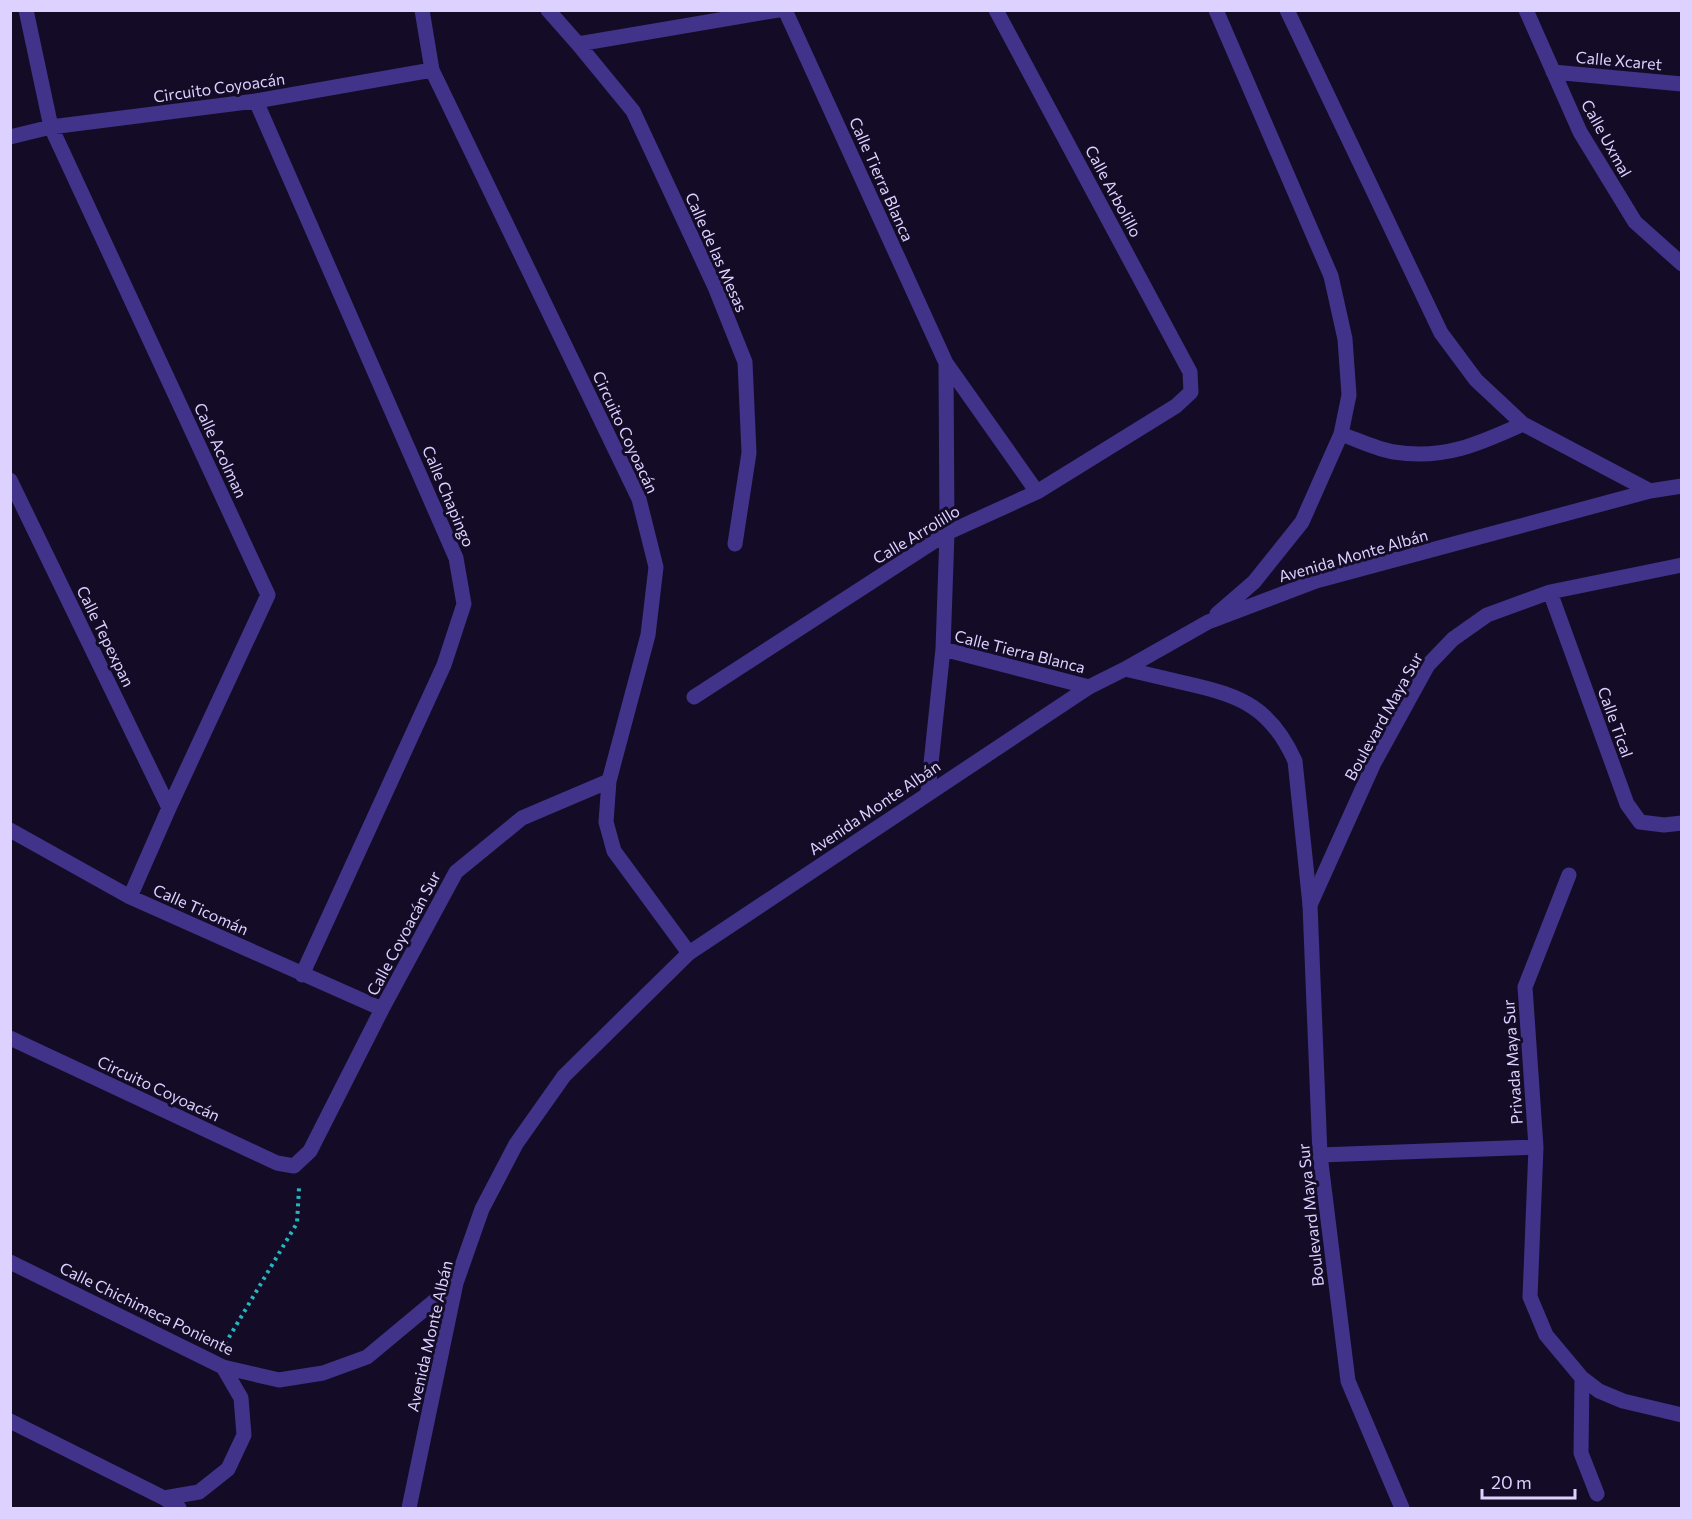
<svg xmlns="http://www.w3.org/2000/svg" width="1692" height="1519" viewBox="0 0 1692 1519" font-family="Commissioner,sans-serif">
	<rect width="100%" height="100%" fill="#140c26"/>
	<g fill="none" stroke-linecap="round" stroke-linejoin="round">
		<path stroke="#23b8c1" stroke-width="4" stroke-dasharray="3 4.5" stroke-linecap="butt" d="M225,1344L297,1223L299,1188"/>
		<path stroke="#413389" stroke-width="15" d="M26,10L51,127L268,595L169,808L130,897
			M422,10L432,70L639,499L656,567L648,635L609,781L606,822L614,851L689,953
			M548,10L578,44L633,111L715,287L745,362L749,453L735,544
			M785,10L946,363L947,533L943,649L928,792
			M1526,10L1580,132L1635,222L1682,264
			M578,44L778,10
			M1553,72L1682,84
			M256,101L456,558L464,604L444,665L302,975
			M10,137L51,127L256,101L432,70
			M946,363L1037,492
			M10,480L169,808
			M1550,592L1627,804L1640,822L1664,825L1682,823
			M943,649L1089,687
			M694,697L947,533L1037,492L1176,406L1191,392L1190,372L996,10
			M10,830L130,897L382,1009
			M1569,875L1525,987L1536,1147L1530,1297L1546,1335L1582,1378L1599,1391L1623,1401L1682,1415
			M1310,905L1374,763L1428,665L1453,639L1487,615L1550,592L1682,565
			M10,1038L277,1163L294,1166L310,1151L382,1009L456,872L522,818L609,781
			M1320,1155L1536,1147
			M1582,1378L1581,1453L1597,1494"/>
		<path stroke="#413389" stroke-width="15" d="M1216,10L1331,276L1345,339L1349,395L1341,434L1302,522L1254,582L1217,614
			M1287,10L1441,333L1476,380L1523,424L1650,491
			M1341,434C1358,440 1376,449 1394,452C1444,460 1479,444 1523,424
			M1125,669C1146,674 1168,679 1189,684C1242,696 1271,708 1295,761L1310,905L1320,1155L1348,1381L1402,1508
			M10,1262L223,1367L279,1380L323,1373L367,1357L456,1283
			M10,1421L164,1498L179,1508
			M164,1498L199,1492L228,1469L244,1435L241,1398L223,1367
			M409,1508L456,1283L482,1209L516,1144L564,1076L689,953L1089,687L1125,669L1208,622L1316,581L1650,491L1682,486"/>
	</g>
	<g text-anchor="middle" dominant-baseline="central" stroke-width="6" stroke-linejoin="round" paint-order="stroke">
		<g font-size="16" fill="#dcd1ff" stroke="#140c26">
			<text transform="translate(1619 60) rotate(5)">Calle Xcaret</text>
			<text transform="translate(219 87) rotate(-8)">Circuito Coyoacán</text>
			<text transform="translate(1607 138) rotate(61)">Calle Uxmal</text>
			<text transform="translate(882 179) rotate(66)">Calle Tierra Blanca</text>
			<text transform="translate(1114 191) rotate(62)">Calle Arbolillo</text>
			<text transform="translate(717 252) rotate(66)">Calle de las Mesas</text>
			<text transform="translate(626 432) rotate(65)">Circuito Coyoacán</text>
			<text transform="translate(221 450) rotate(65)">Calle Acolman</text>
			<text transform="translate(449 496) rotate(67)">Calle Chapingo</text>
			<text transform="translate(916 534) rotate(-31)">Calle Arrolillo</text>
			<text transform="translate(1353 555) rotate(-16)">Avenida Monte Albán</text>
			<text transform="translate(106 636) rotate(64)">Calle Tepexpan</text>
			<text transform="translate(1020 651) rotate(14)">Calle Tierra Blanca</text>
			<text transform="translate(1383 716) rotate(-61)">Boulevard Maya Sur</text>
			<text transform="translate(1616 722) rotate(70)">Calle Tical</text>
			<text transform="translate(874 807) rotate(-34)">Avenida Monte Albán</text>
			<text transform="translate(201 909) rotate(24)">Calle Ticomán</text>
			<text transform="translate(403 933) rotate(-62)">Calle Coyoacán Sur</text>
			<text transform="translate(1512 1062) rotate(-94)">Privada Maya Sur</text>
			<text transform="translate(159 1088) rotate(25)">Circuito Coyoacán</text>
			<text transform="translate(1310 1215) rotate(-96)">Boulevard Maya Sur</text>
			<text transform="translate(147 1308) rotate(26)">Calle Chichimeca Poniente</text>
			<text transform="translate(429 1336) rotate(-77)">Avenida Monte Albán</text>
		</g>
	</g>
	<rect width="1692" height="1519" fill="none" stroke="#dcd1ff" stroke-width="24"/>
	<path d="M1482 1489v9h93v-9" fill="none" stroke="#dcd1ff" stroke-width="3"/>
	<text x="1491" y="1489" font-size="18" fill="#dcd1ff" stroke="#140c26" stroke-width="4.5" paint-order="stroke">20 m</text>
</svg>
